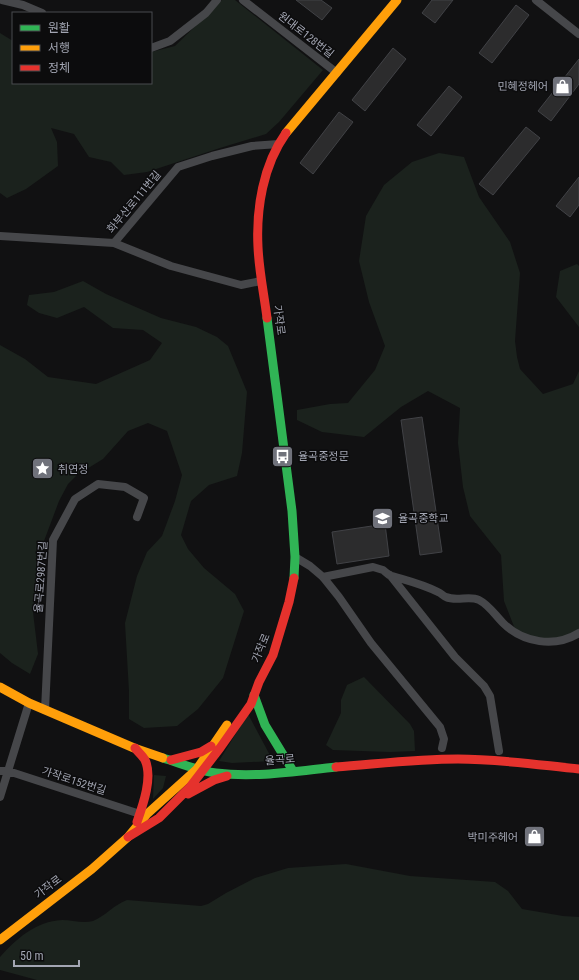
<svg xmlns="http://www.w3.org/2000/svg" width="579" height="980" viewBox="0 0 579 980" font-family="'Roboto Condensed','Noto Sans KR',sans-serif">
	<rect width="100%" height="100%" fill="#111112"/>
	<path fill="#1b221d" d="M222,0H235L323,70L279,122L266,134L220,148L147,172L124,175L111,162L89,157L74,134L51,128L57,142L58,166L26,189L7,198L0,193V33L13,41V83H151V52L175,46Z
		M439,153L464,157L479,197L510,242L520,273L515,341L517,357L520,369L543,394L573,384L579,371V632L543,645L515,629L504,601L501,555L470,516L463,487L458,443L460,408L428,391L401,407L364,437L322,432L297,420V410L330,404L348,403L375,370L385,346L369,302L359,261L366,216L384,185L412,162Z
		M577,264L579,266V327L556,297L560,271Z
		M83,281L106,294L161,318L196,327L217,337L228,346L247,392L242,453L237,476L209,485L191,501L181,535L188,549L204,568L235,594L244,611L223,678L198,709L177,726L144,728L129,719V691L125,623L137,576L147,552L162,536L175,501L182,475L167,431L148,423L128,431L103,459L77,475L68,484L59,501L41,549L33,612L38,654L30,674L12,663L0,653V345L25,359L48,377L96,384L150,360L162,343L143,330L113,328L84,307L57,318L39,313L27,305L29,295L54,292Z
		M364,677L410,724L414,731L415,751L390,752L333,750L326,745L341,713V700L347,685Z
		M248,714L273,761L232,763L219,761Z
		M154,775L166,776L163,788L153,799Z
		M346,864L410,876L495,882L508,891L522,909L563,916L579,917V980H37L0,970V957C16,939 36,921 62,920C72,920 83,924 93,921C104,917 115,904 127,900L201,906L208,904L226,893L255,878L288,868Z"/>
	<path fill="#2c2c2d" stroke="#414246" d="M296,0H321L332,8L322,20Z
		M432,0H453L435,23L422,13Z
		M516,5L529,15L492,63L479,53Z
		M393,48L406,59L365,111L352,100Z
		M579,59V84L551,121L538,111Z
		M449,86L462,97L431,136L417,125Z
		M339,112L353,122L313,174L300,163Z
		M526,127L540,138L493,195L479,184Z
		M579,177V205L570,217L556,206Z
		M422,417L442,552L420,555L401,420Z
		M385,524L389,556L337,564L332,532Z"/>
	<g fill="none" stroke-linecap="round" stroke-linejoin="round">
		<path stroke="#46474a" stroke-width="8" d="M2,0L23,5L42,13
			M243,0L337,73
			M536,0L579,34
			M151,48L170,41L206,13L217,0
			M0,236L114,243L171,266L241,285L261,281
			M114,243L178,167L212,156L252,146L279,144
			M295,557L310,566L323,577L339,597L371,643L440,727L444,739L442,748
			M390,575L455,657L484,686L490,696L499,751
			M323,577L373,567L383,570L389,575C405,580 423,584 438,592C441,593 443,596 446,597C457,602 469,595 479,600C489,605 495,615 503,623C523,643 555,648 579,633
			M45,710L53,540L75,499L98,484L125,487L144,498L137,517
			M0,771H8L140,814
			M0,797L29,703"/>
		<path stroke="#30b455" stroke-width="9" d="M267,318L292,511L295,557L294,578
			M254,695L265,725L293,771
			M163,758C180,763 198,771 216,773C256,778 297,771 336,767"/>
		<path stroke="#ff9f0a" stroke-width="9" d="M286,133L397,0
			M0,687L29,703L134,748L163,758
			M0,940L92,869L128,837L147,814L197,769L227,725"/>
		<path stroke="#e5322d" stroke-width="9" d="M267,318C264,294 259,271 258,247C256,209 263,165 286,133
			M135,748C138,752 143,756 145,760C153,777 143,805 137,822
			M171,760L201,752L211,746
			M336,767C377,764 417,759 458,759C498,759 539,765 579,769
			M188,794L214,780L227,776
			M128,837L159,818L190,787L220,748L251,704L259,682L273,655L289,602L294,578"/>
	</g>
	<defs>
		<symbol id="shop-square" viewBox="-11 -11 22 22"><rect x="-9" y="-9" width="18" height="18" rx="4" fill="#70727b" stroke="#0c0c0d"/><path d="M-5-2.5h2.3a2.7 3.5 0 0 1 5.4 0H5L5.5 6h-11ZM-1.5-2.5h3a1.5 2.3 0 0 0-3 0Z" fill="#fff"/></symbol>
		<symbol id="bus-square" viewBox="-11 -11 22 22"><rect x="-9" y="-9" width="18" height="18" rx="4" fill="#70727b" stroke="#0c0c0d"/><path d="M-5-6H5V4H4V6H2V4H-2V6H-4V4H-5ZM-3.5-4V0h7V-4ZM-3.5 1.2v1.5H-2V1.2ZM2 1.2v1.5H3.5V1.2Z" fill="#fff"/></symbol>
		<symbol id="sight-square" viewBox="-11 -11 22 22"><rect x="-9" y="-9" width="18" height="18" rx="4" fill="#70727b" stroke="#0c0c0d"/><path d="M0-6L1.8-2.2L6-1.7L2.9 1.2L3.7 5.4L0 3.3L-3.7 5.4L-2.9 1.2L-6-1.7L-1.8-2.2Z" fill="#fff"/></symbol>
		<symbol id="school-square" viewBox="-11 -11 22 22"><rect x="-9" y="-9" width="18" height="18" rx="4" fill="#70727b" stroke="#0c0c0d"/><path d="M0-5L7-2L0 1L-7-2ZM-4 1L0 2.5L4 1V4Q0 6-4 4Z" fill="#fff"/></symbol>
	</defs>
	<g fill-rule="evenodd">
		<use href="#shop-square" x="550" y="74" width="25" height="25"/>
		<use href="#bus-square" x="270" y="444" width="25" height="25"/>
		<use href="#sight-square" x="30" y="456" width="25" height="25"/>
		<use href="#school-square" x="370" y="506" width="25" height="25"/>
		<use href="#shop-square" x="522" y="824" width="25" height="25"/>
	</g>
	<g text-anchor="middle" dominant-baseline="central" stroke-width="3" stroke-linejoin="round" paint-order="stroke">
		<g font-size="11" fill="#a3a6b3" stroke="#0c0c0d">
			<text transform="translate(306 35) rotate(38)">원대로128번길</text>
			<text transform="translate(134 202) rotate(-50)">화부산로111번길</text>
			<text transform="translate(279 320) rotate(82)">가작로</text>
			<text transform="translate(41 577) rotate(-86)">율곡로2987번길</text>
			<text transform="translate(261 648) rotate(-68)">가작로</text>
			<text transform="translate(280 760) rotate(-5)">율곡로</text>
			<text transform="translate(74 781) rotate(18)">가작로152번길</text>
			<text transform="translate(48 887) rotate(-37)">가작로</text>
		</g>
		<g font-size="11" fill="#a3a6b3" stroke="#0c0c0d" text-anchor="start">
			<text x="548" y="86" text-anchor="end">민혜정헤어</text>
			<text x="298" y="456">율곡중정문</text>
			<text x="58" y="469">취연정</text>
			<text x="398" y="518">율곡중학교</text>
			<text x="518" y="837" text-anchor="end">박미주헤어</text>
		</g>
	</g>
	<rect x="12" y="12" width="140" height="72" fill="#0c0c0d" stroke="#484a4f"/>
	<rect x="20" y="25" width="20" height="6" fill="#30b455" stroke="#484a4f"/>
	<text x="48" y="32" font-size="12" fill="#a3a6b3">원활</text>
	<rect x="20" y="45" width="20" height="6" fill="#ff9f0a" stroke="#484a4f"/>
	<text x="48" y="52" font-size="12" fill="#a3a6b3">서행</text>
	<rect x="20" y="65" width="20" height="6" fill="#e5322d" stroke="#484a4f"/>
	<text x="48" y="72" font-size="12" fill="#a3a6b3">정체</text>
	<path d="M14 960v6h65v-6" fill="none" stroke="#a3a6b3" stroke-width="2"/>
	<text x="20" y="960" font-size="12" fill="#a3a6b3" stroke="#0c0c0d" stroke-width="3" paint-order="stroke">50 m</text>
</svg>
